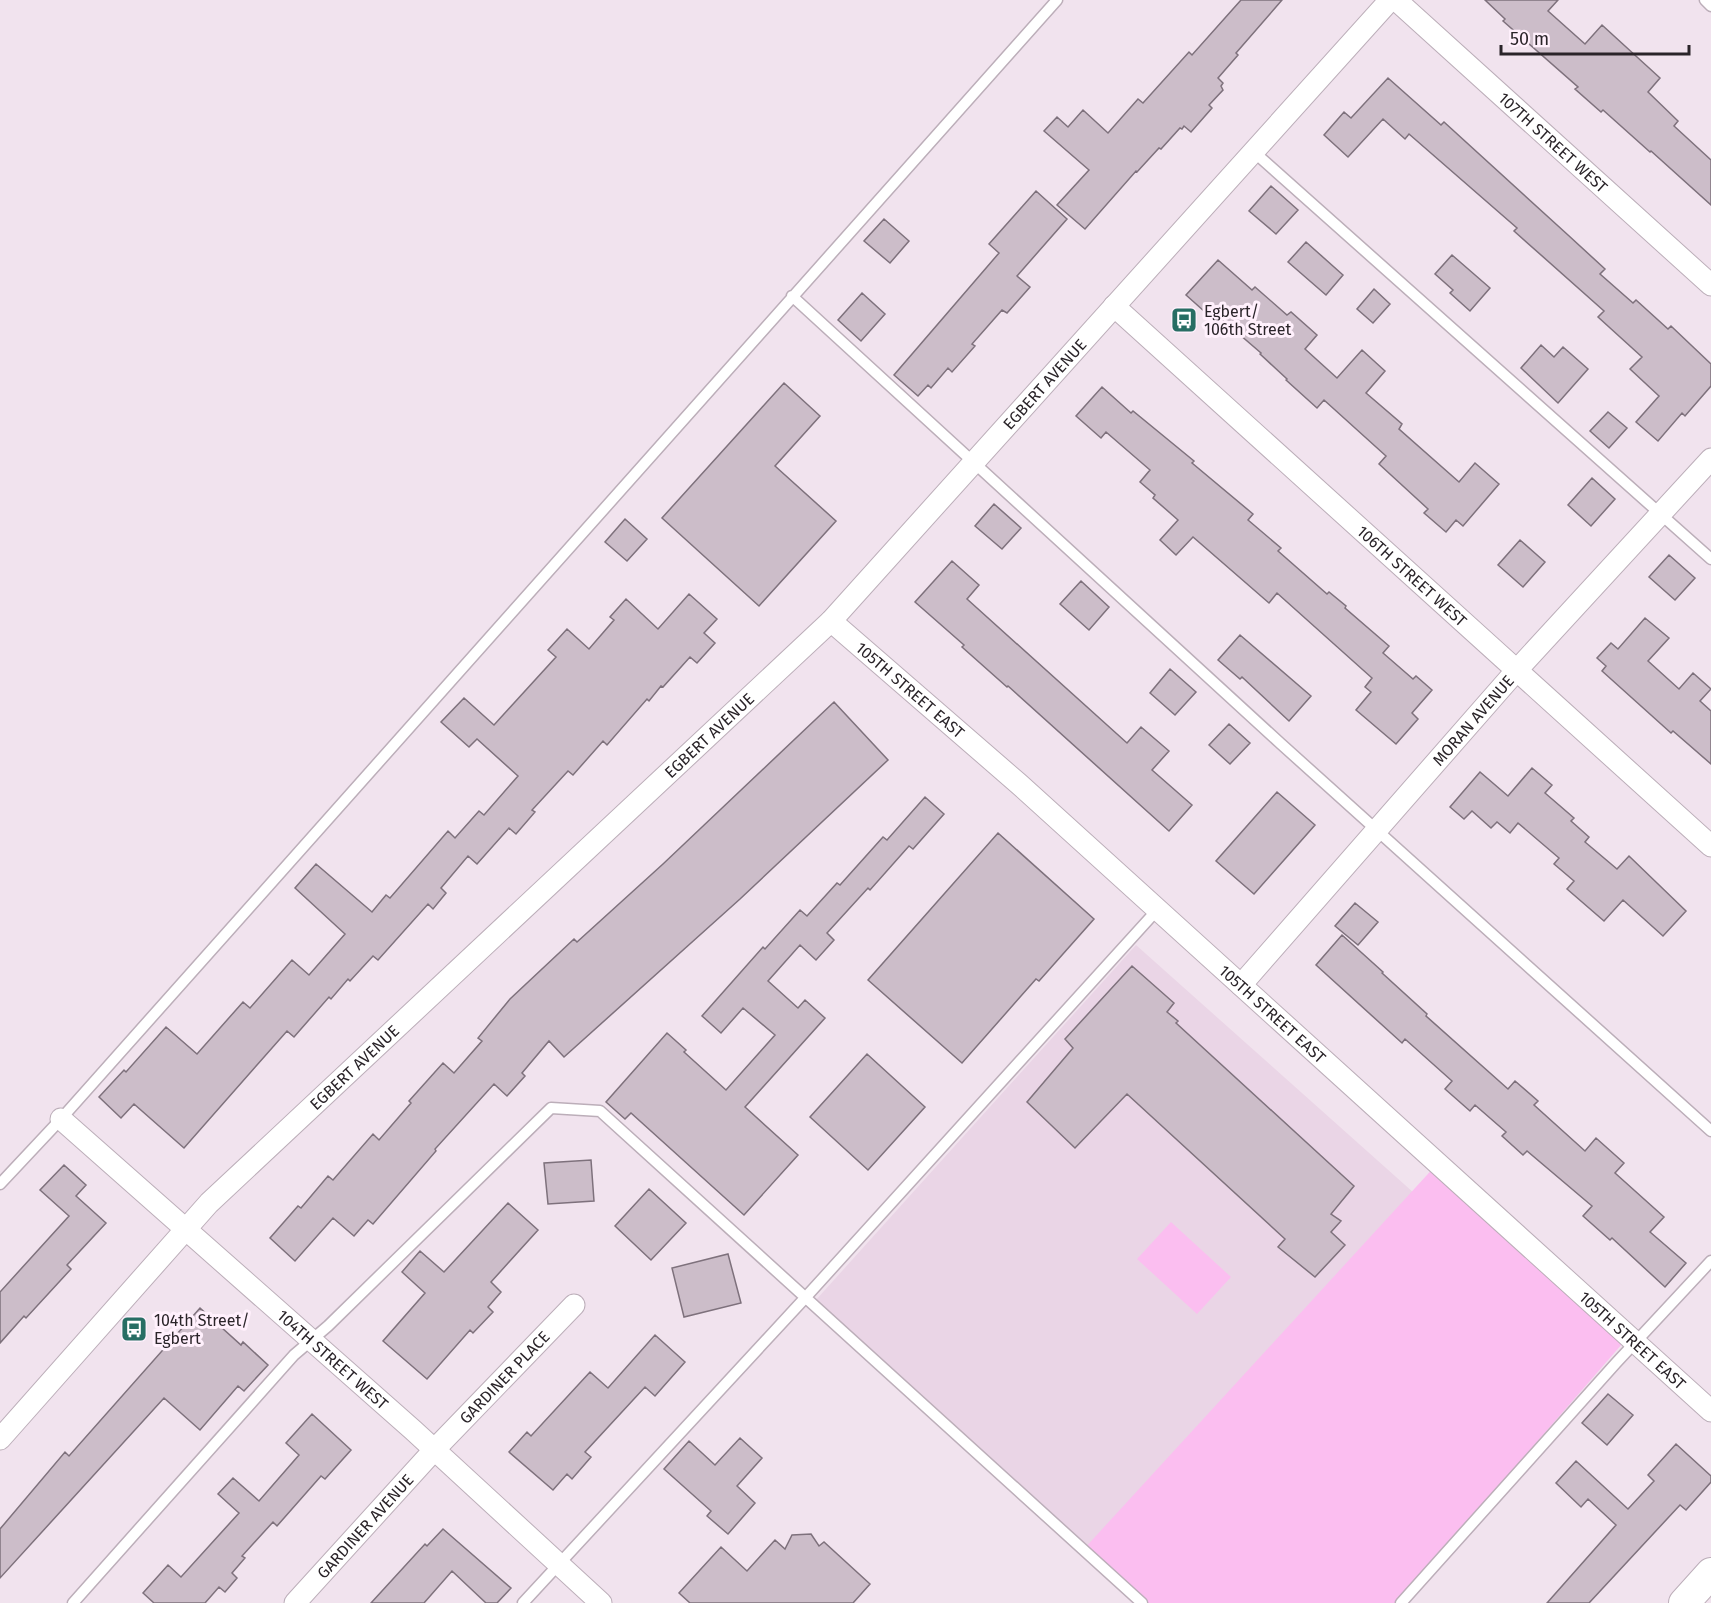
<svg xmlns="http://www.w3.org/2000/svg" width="1711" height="1603" viewBox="0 0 1711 1603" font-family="'Fira Sans',sans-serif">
	<rect width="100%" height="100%" fill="#f1e3ee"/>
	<path fill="#ead5e6" d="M1136,945L1414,1193L1091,1550L815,1301Z"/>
	<path fill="#fbbef0" d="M1438,1163L1629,1336L1397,1603H1142L1083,1550Z
		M1171,1222L1231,1277L1197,1314L1137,1259Z"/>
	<path fill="#ccbdc9" stroke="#7e717c" stroke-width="1.5" d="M1241,0H1282L1236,53L1238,55L1218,78L1223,83L1221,86L1223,90L1209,105L1212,108L1191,132L1184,126L1182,129L1180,128L1161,149L1159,148L1137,172L1136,171L1085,229L1057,205L1089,170L1044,131L1057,117L1068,127L1083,110L1108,133L1138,99L1143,103L1189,52L1192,55Z
		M1485,0H1558L1548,11L1585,44L1602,25L1660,78L1648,92L1678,121L1674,126L1711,160V205L1651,151L1650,152L1603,110L1601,112L1575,89L1578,87L1503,21L1505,19Z
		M1388,78L1441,125L1444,122L1568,235L1605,269L1600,274L1633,303L1636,300L1668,329L1671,326L1711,364V386L1685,416L1682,413L1658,441L1636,422L1659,396L1630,369L1642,357L1598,317L1604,311L1514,231L1517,228L1409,134L1405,139L1383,119L1348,157L1324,135L1344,112L1351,118Z
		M1271,186L1298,210L1276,234L1249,211Z
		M1036,191L1067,219L1017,276L1030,287L1007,313L1002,310L972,344L975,346L952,372L948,368L931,388L928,385L918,396L894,375L999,253L989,244Z
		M884,219L909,241L890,263L864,241Z
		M1306,242L1343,275L1326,295L1288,262Z
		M1452,255L1490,288L1470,311L1450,293L1453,290L1435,274Z
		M1218,260L1252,290L1255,287L1287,315L1291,312L1317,335L1305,349L1337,378L1362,350L1385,371L1366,393L1402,424L1399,429L1459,482L1475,463L1499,484L1463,526L1456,520L1446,532L1424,513L1428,509L1379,464L1386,456L1324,400L1317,408L1286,380L1287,379L1260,354L1261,353L1218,316L1214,320L1186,295Z
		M1374,289L1390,304L1373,323L1357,309Z
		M862,293L885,314L861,341L838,320Z
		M1541,345L1554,357L1563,347L1588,369L1558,403L1521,368Z
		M784,383L820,416L775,466L836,521L759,606L662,518Z
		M1102,387L1131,413L1133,411L1194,461L1192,463L1253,514L1248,520L1281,548L1278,551L1327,594L1329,592L1346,606L1345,608L1389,646L1383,653L1413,679L1416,676L1432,690L1412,713L1418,719L1396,744L1356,710L1371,692L1365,687L1372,678L1277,593L1269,603L1193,537L1176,555L1160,540L1178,520L1153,498L1155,495L1140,482L1150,470L1106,432L1101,438L1076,416Z
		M1608,412L1627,428L1609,448L1590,431Z
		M1592,478L1615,499L1591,526L1568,505Z
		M994,504L1021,528L1002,549L975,526Z
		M625,519L647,539L627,561L605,542Z
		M1520,540L1545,562L1523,587L1498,565Z
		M1669,555L1695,578L1675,600L1649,577Z
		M952,561L979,585L967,599L1127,743L1141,727L1169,751L1152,770L1192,805L1169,831L1008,686L1007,687L962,647L964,645L915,602Z
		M1081,581L1109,607L1089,630L1060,604Z
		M689,594L717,619L704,633L715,643L697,663L690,657L663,687L661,686L649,701L647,699L607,745L603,741L573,775L568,771L532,810L535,812L516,834L509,828L477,864L468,856L441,888L446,893L433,909L428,904L378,960L373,956L350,981L348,979L331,999L329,997L294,1037L287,1031L184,1148L134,1104L121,1118L99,1097L124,1070L126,1072L166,1027L197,1054L243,1002L250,1008L292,960L309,975L345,934L295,888L316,864L372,912L386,895L390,898L448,831L455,838L479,811L484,815L518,776L477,739L469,747L441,722L464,698L494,725L556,657L548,650L567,629L589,649L614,620L610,617L626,599L658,629Z
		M1645,618L1669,638L1648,661L1679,689L1693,673L1711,689L1700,701L1711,711V764L1673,731L1671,733L1602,671L1606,666L1597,658L1611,643L1618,649Z
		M1240,635L1311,696L1289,721L1242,677L1240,679L1218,660Z
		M1170,669L1196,692L1175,715L1150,693Z
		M834,702L888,760L740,899L564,1057L549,1041L522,1073L525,1076L507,1096L494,1084L435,1149L436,1151L373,1224L368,1220L354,1236L333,1218L295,1261L270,1238L298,1206L301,1208L328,1176L333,1180L373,1134L379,1140L411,1103L409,1101L443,1063L454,1073L482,1041L478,1038L510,999L574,939L577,942L663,864Z
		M1229,724L1250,743L1230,764L1209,745Z
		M1532,768L1552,785L1545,793L1574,818L1571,821L1589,837L1585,842L1617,869L1629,856L1686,911L1663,936L1623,900L1604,921L1567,889L1574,881L1554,864L1559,858L1518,823L1510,833L1497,822L1491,828L1472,811L1464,819L1450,807L1480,772L1508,796Z
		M1277,792L1315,825L1254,894L1216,861Z
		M925,797L944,814L913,849L909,846L870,890L868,888L827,933L834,940L816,960L800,945L768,981L798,1008L805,1000L825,1018L745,1107L798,1155L744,1215L631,1113L625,1119L606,1102L667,1033L686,1050L684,1052L726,1090L775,1035L743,1008L721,1033L702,1016L763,947L765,949L800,910L807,916L837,883L840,885L883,837L887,840Z
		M998,833L1094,919L1039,981L1036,979L962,1063L868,980Z
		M1355,903L1378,922L1358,945L1335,926Z
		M1342,935L1383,972L1382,973L1427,1014L1426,1016L1508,1089L1515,1081L1538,1101L1534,1105L1585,1151L1596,1138L1624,1163L1615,1173L1664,1217L1650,1232L1686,1263L1665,1287L1612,1238L1610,1240L1583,1216L1592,1206L1527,1151L1523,1155L1502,1136L1506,1132L1475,1105L1470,1111L1445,1089L1452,1081L1405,1039L1402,1043L1316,965Z
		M1132,966L1174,1003L1167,1012L1178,1021L1176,1023L1354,1186L1331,1214L1341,1221L1331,1232L1345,1245L1315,1277L1278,1247L1285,1239L1127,1094L1075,1148L1027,1102L1073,1048L1065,1039Z
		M867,1054L925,1107L868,1170L810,1117Z
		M591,1160L594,1201L548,1204L544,1163Z
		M64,1165L86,1185L76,1196L106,1223L67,1265L71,1269L26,1318L24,1316L0,1343V1292L69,1216L40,1190Z
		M649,1189L686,1223L651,1260L615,1226Z
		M508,1203L538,1230L491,1282L501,1292L488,1307L493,1312L473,1333L470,1330L427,1379L383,1341L425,1293L402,1272L420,1251L444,1272Z
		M728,1254L741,1303L684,1317L672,1268Z
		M200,1308L241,1345L243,1342L268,1365L244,1391L238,1386L200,1430L164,1398L0,1578V1529L65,1452L69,1456Z
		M655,1335L685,1362L655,1396L645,1387L585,1452L591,1457L572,1479L567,1474L553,1490L509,1452L527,1432L531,1436L590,1372L608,1388Z
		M1608,1394L1633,1415L1607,1445L1582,1423Z
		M312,1414L351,1450L325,1479L321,1476L277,1526L273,1522L242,1556L245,1558L232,1573L237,1578L225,1592L219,1587L205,1603H154L143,1593L168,1565L181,1577L239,1513L218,1494L233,1478L259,1501L299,1455L286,1443Z
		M740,1438L762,1458L737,1486L755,1503L728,1534L707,1516L711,1511L664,1469L689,1441L715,1465Z
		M1676,1444L1711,1476V1482L1686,1510L1680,1505L1589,1603H1547L1616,1525L1588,1499L1581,1507L1556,1483L1576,1461L1628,1509L1654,1481L1648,1475Z
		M443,1529L511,1588L497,1603H486L452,1571L424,1603H371L425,1544L427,1546Z
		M811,1534L819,1546L824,1542L870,1584L853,1603H690L679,1593L721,1547L747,1571L775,1540L785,1549L792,1535Z"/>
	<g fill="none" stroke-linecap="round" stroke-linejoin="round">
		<defs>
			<path id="service" d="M1705,0L1711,6
				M1254,152L1711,559
				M792,296L1280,743L1711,1131
				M0,1184L61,1119L1057,0
				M73,1603L294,1355L328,1326L551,1108L600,1111L1142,1603
				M523,1603L805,1298L1158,909
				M1401,1603L1616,1363L1711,1261"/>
			<g id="minor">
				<path id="s1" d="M1396,0L1711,285"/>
				<path id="s2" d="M1114,306L1711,846"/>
				<path id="s3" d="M831,621L1019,784L1711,1411"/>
				<path id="s4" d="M1241,985L1516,671L1711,459"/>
				<path id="s5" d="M61,1119L413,1430L601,1603"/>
				<path id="s6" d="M0,1439L209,1203L831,621L1390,0"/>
				<path id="s7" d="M295,1603L435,1449L574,1305"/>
			</g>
			<path id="secondary" d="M1684,1603L1711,1573"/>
		</defs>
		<use href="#service" stroke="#bcaeb9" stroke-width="13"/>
		<use href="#minor" stroke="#bcaeb9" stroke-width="23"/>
		<use href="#secondary" stroke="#bcaeb9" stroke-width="32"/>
		<use href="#service" stroke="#fff" stroke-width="10"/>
		<use href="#minor" stroke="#fff" stroke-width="21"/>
		<use href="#secondary" stroke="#fff" stroke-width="30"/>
	</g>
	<defs>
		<symbol id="bus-square" viewBox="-11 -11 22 22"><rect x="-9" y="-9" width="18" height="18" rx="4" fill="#276e64" stroke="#fff0fc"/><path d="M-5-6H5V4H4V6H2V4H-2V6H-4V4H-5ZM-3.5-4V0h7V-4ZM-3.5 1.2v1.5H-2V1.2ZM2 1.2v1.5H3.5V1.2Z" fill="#fff"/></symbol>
	</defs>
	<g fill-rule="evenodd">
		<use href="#bus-square" x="1169" y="305" width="30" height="30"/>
		<use href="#bus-square" x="119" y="1314" width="30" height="30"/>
	</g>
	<g text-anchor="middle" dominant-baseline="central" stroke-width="6" stroke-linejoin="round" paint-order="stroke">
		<g font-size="16" fill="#2a2429" stroke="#fff0fc">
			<text stroke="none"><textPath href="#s1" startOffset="212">107TH STREET WEST</textPath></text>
			<text stroke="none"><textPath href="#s6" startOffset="1486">EGBERT AVENUE</textPath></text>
			<text stroke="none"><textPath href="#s2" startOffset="402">106TH STREET WEST</textPath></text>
			<text stroke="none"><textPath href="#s3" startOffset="105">105TH STREET EAST</textPath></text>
			<text stroke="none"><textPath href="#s4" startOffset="352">MORAN AVENUE</textPath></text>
			<text stroke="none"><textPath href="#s6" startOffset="1000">EGBERT AVENUE</textPath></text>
			<text stroke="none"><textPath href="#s3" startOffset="591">105TH STREET EAST</textPath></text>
			<text stroke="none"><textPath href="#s6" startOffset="514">EGBERT AVENUE</textPath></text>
			<text stroke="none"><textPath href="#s3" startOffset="1077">105TH STREET EAST</textPath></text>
			<text stroke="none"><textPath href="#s5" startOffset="363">104TH STREET WEST</textPath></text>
			<text stroke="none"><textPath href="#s7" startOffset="308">GARDINER PLACE</textPath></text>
			<text stroke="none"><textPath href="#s7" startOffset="104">GARDINER AVENUE</textPath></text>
		</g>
		<g font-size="16" fill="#2a2429" stroke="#fff0fc" text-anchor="start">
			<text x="1204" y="311">Egbert/<tspan x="1204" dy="18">106th Street</tspan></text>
			<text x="154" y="1320">104th Street/<tspan x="154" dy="18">Egbert</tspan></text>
		</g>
	</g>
	<path d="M1501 45v9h188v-9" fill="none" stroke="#2a2429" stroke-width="3"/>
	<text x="1510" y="45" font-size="18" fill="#2a2429" stroke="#fff0fc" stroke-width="4.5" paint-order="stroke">50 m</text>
</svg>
